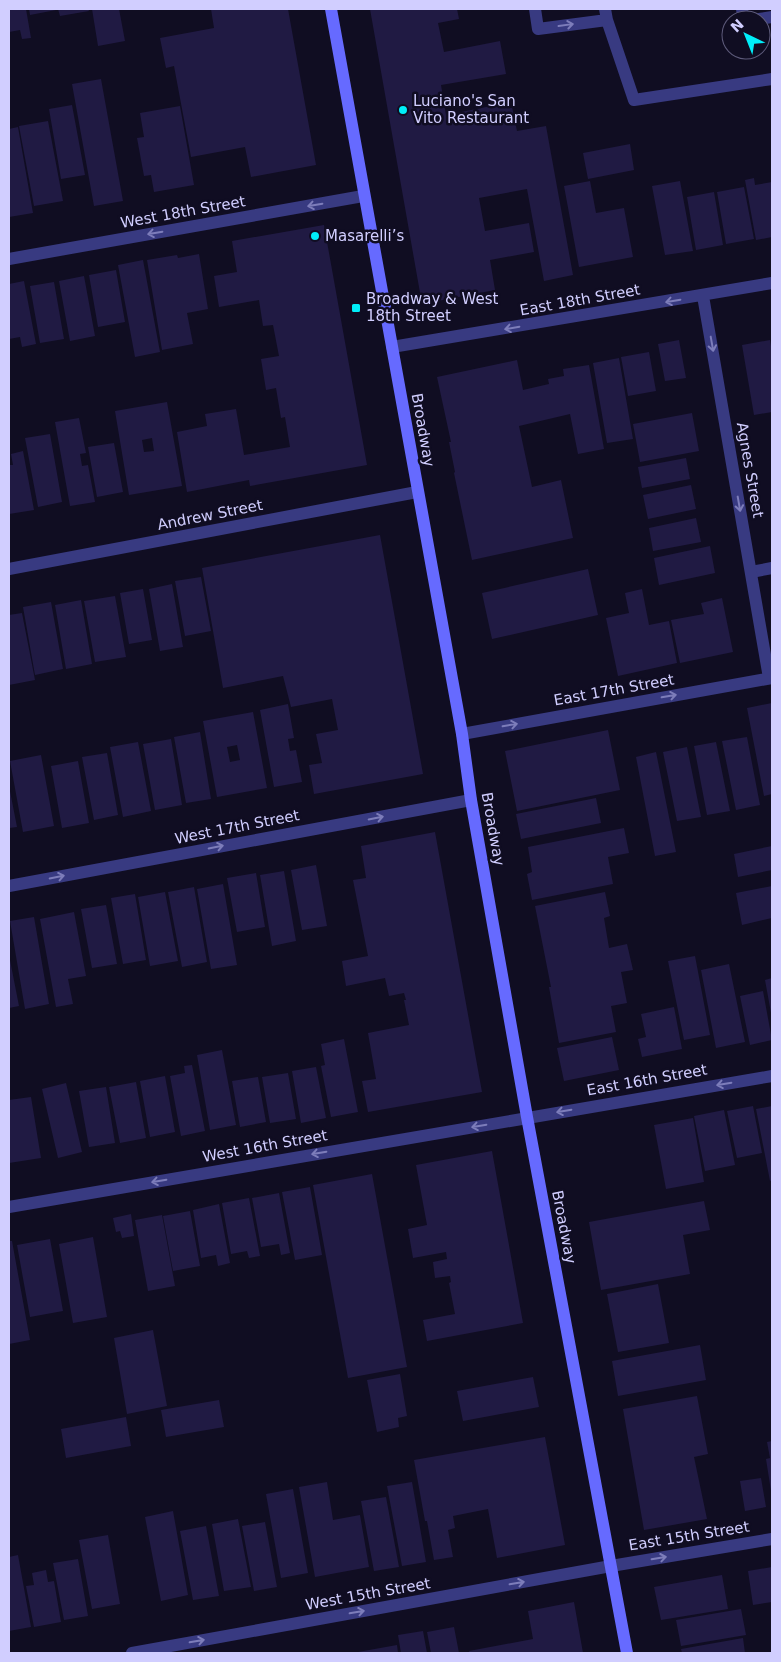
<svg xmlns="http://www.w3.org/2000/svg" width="781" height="1662" viewBox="0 0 781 1662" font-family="'DejaVu Sans',sans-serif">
	<rect width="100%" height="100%" fill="#100d22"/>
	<path fill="#201a43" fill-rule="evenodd" d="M9,9H26L31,38L22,39L20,30L9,32Z
		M29,9H56V10L30,15Z
		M58,9H88L89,11L60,16Z
		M92,9H119L125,41L98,46Z
		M211,9H288L316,165L251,177L245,147L191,157L174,66L166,68L160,38L214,28Z
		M370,9H457L459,19L438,23L444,52L500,41L506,74L441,85L446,115L511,102L517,131L546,126L573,275L544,281L527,189L479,198L485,231L529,223L534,252L490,260L495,290L422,304Z
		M101,79L123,201L94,206L72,84Z
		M72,105L85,175L61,179L49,109Z
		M180,106L194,185L154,192L151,175L144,176L137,138L144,137L140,113Z
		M48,121L63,201L34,206L19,126Z
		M18,127L33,213L9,217V129Z
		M630,144L634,170L588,179L583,153Z
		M754,178L755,185L772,182V237L756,240L745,180Z
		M590,181L596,213L624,208L633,257L579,267L564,186Z
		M680,181L693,251L665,255L652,186Z
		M744,187L754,239L726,244L717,192Z
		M714,192L723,245L696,250L687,197Z
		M324,225L367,465L250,486L249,480L187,492L177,432L207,426L205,414L236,409L244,455L290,447L285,417L281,418L276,388L266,390L261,359L279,356L273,325L263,326L259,300L219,307L214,276L237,272L232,241Z
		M199,254L208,309L187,313L193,344L162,350L147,260L177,255L178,258Z
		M143,260L160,352L135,357L118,265Z
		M116,270L125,322L98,327L89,275Z
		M84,276L95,336L70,341L59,281Z
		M24,281L36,344L22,347L20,337L9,339V284Z
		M54,282L64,339L40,343L30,286Z
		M679,340L686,378L665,381L658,344Z
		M770,340L772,352V412L754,415L742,345Z
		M649,352L656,391L628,396L621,357Z
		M619,358L633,439L607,443L593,363Z
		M517,360L523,390L549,384L548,379L564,376L563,369L589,365L604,449L578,454L570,414L519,426L532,487L561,480L573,538L472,560L454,473L455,472L449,442H451L437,377Z
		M167,402L182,486L129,495L115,411ZM152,438L154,451L144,452L142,440Z
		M692,413L699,451L640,462L633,424Z
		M79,418L86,453L80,454L82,466L88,465L95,502L70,506L55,422Z
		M50,434L62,502L38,507L25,438Z
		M114,443L123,492L97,497L88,447Z
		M23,451L34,510L9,514V465H13L11,454Z
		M686,458L690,479L642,488L638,467Z
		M691,485L696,509L648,519L643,495Z
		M696,518L701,542L653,551L649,528Z
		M380,535L423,774L314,794L309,765L322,763L316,734L338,730L332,699L291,707L283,676L223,688L202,568Z
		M710,546L715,573L659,585L654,558Z
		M588,569L598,615L492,639L482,593Z
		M201,577L211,631L185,636L175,581Z
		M172,584L183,647L160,651L149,589Z
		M143,589L152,640L129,644L120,593Z
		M642,589L649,625L669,621L677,663L618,676L606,618L629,613L625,593Z
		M115,596L126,657L95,662L84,601Z
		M722,598L733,652L680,663L671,620L704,614L701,603Z
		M81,600L92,664L66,669L55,605Z
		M51,602L63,669L35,675L23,607Z
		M22,613L35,680L9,685V615Z
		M772,703V794L764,796L747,708Z
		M288,704L294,738L288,739L290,751L296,750L302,782L274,787L260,710Z
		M253,712L267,788L217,797L203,721ZM237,745L240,760L230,762L227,747Z
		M608,730L620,790L517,811L505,751Z
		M200,732L211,799L186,803L174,737Z
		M747,737L760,805L736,810L722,741Z
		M171,739L182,805L155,810L143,744Z
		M138,742L151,811L123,817L110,747Z
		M716,742L730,811L707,815L694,746Z
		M687,747L701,817L677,821L663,752Z
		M656,752L676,852L655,856L636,757Z
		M107,753L118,815L94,820L82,757Z
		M41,755L54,826L23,832L10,761Z
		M78,761L89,823L62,828L51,766Z
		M9,786L17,827L9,828Z
		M596,798L601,823L521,839L516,814Z
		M624,828L629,853L608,857L613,884L532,900L527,874L532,872L528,847Z
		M435,832L482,1092L368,1112L362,1081L376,1079L368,1033L409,1025L404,1000H406L404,993L389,996L385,978L346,986L342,961L368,956L353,880L366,878L361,846Z
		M772,846V870L738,877L734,854Z
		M316,865L327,926L302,930L291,870Z
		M284,871L296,941L272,946L260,875Z
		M256,873L265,927L237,932L227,878Z
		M223,884L237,965L211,969L197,889Z
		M772,886V918L742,925L736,893Z
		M194,887L207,962L182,967L168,892Z
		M165,892L178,961L150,966L138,897Z
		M605,892L610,916L604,918L609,948L627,944L633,970L621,972L627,1003L611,1006L616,1032L559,1043L549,987H551L535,906Z
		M135,894L146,960L123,964L111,898Z
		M106,905L117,964L92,968L81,909Z
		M74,912L86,976L68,979L73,1004L56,1007L40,919Z
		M34,917L49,1004L25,1009L10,921Z
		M9,955L19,1006L9,1008Z
		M695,956L710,1035L684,1040L668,961Z
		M729,964L745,1042L716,1048L701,970Z
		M772,978V1013H771L765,980Z
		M763,991L772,1040L750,1045L740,996Z
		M674,1007L682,1049L642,1057L638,1039L646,1037L641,1014Z
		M612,1037L619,1070L564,1081L557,1048Z
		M344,1039L358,1112L331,1117L321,1066L325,1065L321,1044Z
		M222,1050L236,1125L210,1130L197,1055Z
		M192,1065L205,1131L181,1136L170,1076L185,1073L184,1066Z
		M316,1067L326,1118L301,1123L292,1071Z
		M288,1073L296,1119L270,1123L262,1077Z
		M165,1076L175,1132L150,1137L140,1081Z
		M258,1077L266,1122L240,1127L232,1081Z
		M136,1082L146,1138L120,1143L109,1087Z
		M66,1083L82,1152L58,1158L42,1089Z
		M106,1087L115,1143L89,1147L79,1091Z
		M31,1097L41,1158L9,1163V1100Z
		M753,1106L762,1153L737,1158L727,1111Z
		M772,1106V1180L770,1181L756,1109Z
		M724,1110L735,1165L705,1171L694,1116Z
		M693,1118L704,1182L666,1189L654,1125Z
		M492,1151L523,1323L427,1341L423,1320L455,1314L449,1283L451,1282L450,1276L435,1278L433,1262L447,1259L446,1252L413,1258L408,1229L427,1225L416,1165Z
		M372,1174L407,1367L348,1378L313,1185Z
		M310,1187L322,1255L295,1260L282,1192Z
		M279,1193L290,1253L281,1255L279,1244L261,1247L252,1198Z
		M249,1198L260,1256L249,1258L247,1251L231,1254L222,1203Z
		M704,1201L710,1230L683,1235L690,1274L601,1290L589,1222Z
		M219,1204L230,1263L218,1266L216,1255L201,1258L193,1210Z
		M190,1211L200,1266L173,1271L163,1216Z
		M131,1214L134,1236L122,1238L120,1231L116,1232L113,1218Z
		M162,1215L175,1286L148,1291L135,1220Z
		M93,1237L107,1317L73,1323L59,1244Z
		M50,1239L63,1311L30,1317L17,1245Z
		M9,1241H12L30,1340L9,1344Z
		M658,1284L669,1343L618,1352L607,1294Z
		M153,1330L167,1406L127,1414L114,1338Z
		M700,1345L706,1380L618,1396L612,1361Z
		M400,1374L407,1416L398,1418L399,1427L377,1432L367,1380Z
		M533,1377L539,1407L463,1421L457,1391Z
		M697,1396L708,1454L694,1457L707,1519L644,1530L623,1409Z
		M219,1400L224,1427L166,1437L161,1410Z
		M126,1417L131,1446L66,1458L61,1429Z
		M545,1437L565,1545L497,1558L488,1509L453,1516L455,1528L448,1530L453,1557L434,1560L427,1521H425L414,1460Z
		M772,1441V1491H771L766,1459L770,1458L767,1442Z
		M761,1478L766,1507L745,1511L740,1481Z
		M327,1482L333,1520L360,1515L369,1567L315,1577L299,1487Z
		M412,1482L426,1562L402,1566L387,1486Z
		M293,1489L308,1573L281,1578L266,1494Z
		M386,1497L399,1567L374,1571L361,1501Z
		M173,1511L188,1595L161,1601L145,1517Z
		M238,1519L251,1587L224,1591L212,1524Z
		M265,1522L277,1587L254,1591L242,1526Z
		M206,1526L219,1596L193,1600L180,1531Z
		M108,1535L120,1604L92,1609L79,1540Z
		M18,1555L31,1627L9,1631V1557Z
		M78,1559L88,1616L64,1620L53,1563Z
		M772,1567V1602L753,1605L748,1571Z
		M46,1570L48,1582L54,1581L61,1622L34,1627L26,1586L34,1585L32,1573Z
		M722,1575L728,1609L661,1620L654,1587Z
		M574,1602L583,1653H470L469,1651L533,1639L528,1611Z
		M741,1609L746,1635L681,1646L676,1620Z
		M454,1627L459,1653H431L427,1632Z
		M423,1631L427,1653H401L398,1635Z
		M743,1638L745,1653H682L681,1649Z
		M397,1645L398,1653H358V1652Z"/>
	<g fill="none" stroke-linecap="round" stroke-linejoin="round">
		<path stroke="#383a81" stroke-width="12" d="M535,9L538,29L607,20L605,9
			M742,9L743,15L752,20L772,17
			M607,20L634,100L772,79
			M751,572L772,568"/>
		<path stroke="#383a81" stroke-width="12" d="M9,259L363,196
			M703,296L769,678
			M392,347L772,283
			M9,569L417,492
			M462,734L772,678
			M9,886L471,800
			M9,1207L772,1076
			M132,1653L611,1566L772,1539"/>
		<path stroke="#666aff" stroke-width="12" d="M331,9L462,734L471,800L527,1117L627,1653"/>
	</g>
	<defs><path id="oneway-shaft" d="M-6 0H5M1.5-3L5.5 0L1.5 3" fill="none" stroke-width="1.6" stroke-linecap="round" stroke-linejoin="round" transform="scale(1.25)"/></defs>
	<g stroke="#7d7dba">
		<use href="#oneway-shaft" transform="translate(566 25) rotate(-8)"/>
		<use href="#oneway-shaft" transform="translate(315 205) rotate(170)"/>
		<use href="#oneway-shaft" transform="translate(155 233) rotate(170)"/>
		<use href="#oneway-shaft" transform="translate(673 301) rotate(170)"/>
		<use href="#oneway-shaft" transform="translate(512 328) rotate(170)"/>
		<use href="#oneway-shaft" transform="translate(712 344) rotate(80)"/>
		<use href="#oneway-shaft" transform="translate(739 504) rotate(80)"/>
		<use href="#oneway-shaft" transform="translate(669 696) rotate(-10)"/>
		<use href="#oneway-shaft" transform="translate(510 725) rotate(-10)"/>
		<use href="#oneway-shaft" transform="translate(376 818) rotate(-11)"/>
		<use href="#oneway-shaft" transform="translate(216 847) rotate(-11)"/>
		<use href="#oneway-shaft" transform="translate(57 877) rotate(-11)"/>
		<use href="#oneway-shaft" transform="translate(724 1084) rotate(170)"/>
		<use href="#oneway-shaft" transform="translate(564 1111) rotate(170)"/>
		<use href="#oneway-shaft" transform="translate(479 1126) rotate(170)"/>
		<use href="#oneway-shaft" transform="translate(319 1153) rotate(170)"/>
		<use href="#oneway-shaft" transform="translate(159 1181) rotate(170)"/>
		<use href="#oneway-shaft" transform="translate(659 1558) rotate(-9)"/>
		<use href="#oneway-shaft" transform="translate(517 1583) rotate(-10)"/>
		<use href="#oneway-shaft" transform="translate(357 1612) rotate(-10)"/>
		<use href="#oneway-shaft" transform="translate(197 1641) rotate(-10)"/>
	</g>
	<g fill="#00eef9" stroke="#100d22" stroke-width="2">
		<circle cx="403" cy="110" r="5"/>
		<circle cx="315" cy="236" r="5"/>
		<rect x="351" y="303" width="10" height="10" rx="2.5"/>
	</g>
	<g text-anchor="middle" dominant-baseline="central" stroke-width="5" stroke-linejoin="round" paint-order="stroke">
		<g font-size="15" fill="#d1ceff" stroke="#100d22" text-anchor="start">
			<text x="413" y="101">Luciano's San<tspan x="413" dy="17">Vito Restaurant</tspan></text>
			<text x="325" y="236">Masarelli’s</text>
			<text x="366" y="299">Broadway &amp; West<tspan x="366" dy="17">18th Street</tspan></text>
		</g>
		<g font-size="15" fill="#d1ceff" stroke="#100d22">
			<text transform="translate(183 212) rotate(-10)">West 18th Street</text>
			<text transform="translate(580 300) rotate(-10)">East 18th Street</text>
			<text transform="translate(423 430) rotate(80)">Broadway</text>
			<text transform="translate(750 470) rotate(80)">Agnes Street</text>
			<text transform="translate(210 515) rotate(-11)">Andrew Street</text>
			<text transform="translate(614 690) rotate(-10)">East 17th Street</text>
			<text transform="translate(237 827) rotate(-11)">West 17th Street</text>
			<text transform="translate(493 829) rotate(80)">Broadway</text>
			<text transform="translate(647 1080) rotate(-10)">East 16th Street</text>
			<text transform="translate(265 1146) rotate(-10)">West 16th Street</text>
			<text transform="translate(564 1227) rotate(79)">Broadway</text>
			<text transform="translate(689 1536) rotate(-9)">East 15th Street</text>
			<text transform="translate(368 1594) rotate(-10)">West 15th Street</text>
		</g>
	</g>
	<rect width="781" height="1662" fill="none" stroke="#d1ceff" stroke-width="20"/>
	<g transform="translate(746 35) rotate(317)"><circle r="24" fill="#100d22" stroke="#5d5a7a"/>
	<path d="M0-4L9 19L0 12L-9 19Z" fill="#00eef9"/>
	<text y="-8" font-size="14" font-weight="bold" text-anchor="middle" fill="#d1ceff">N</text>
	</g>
</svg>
